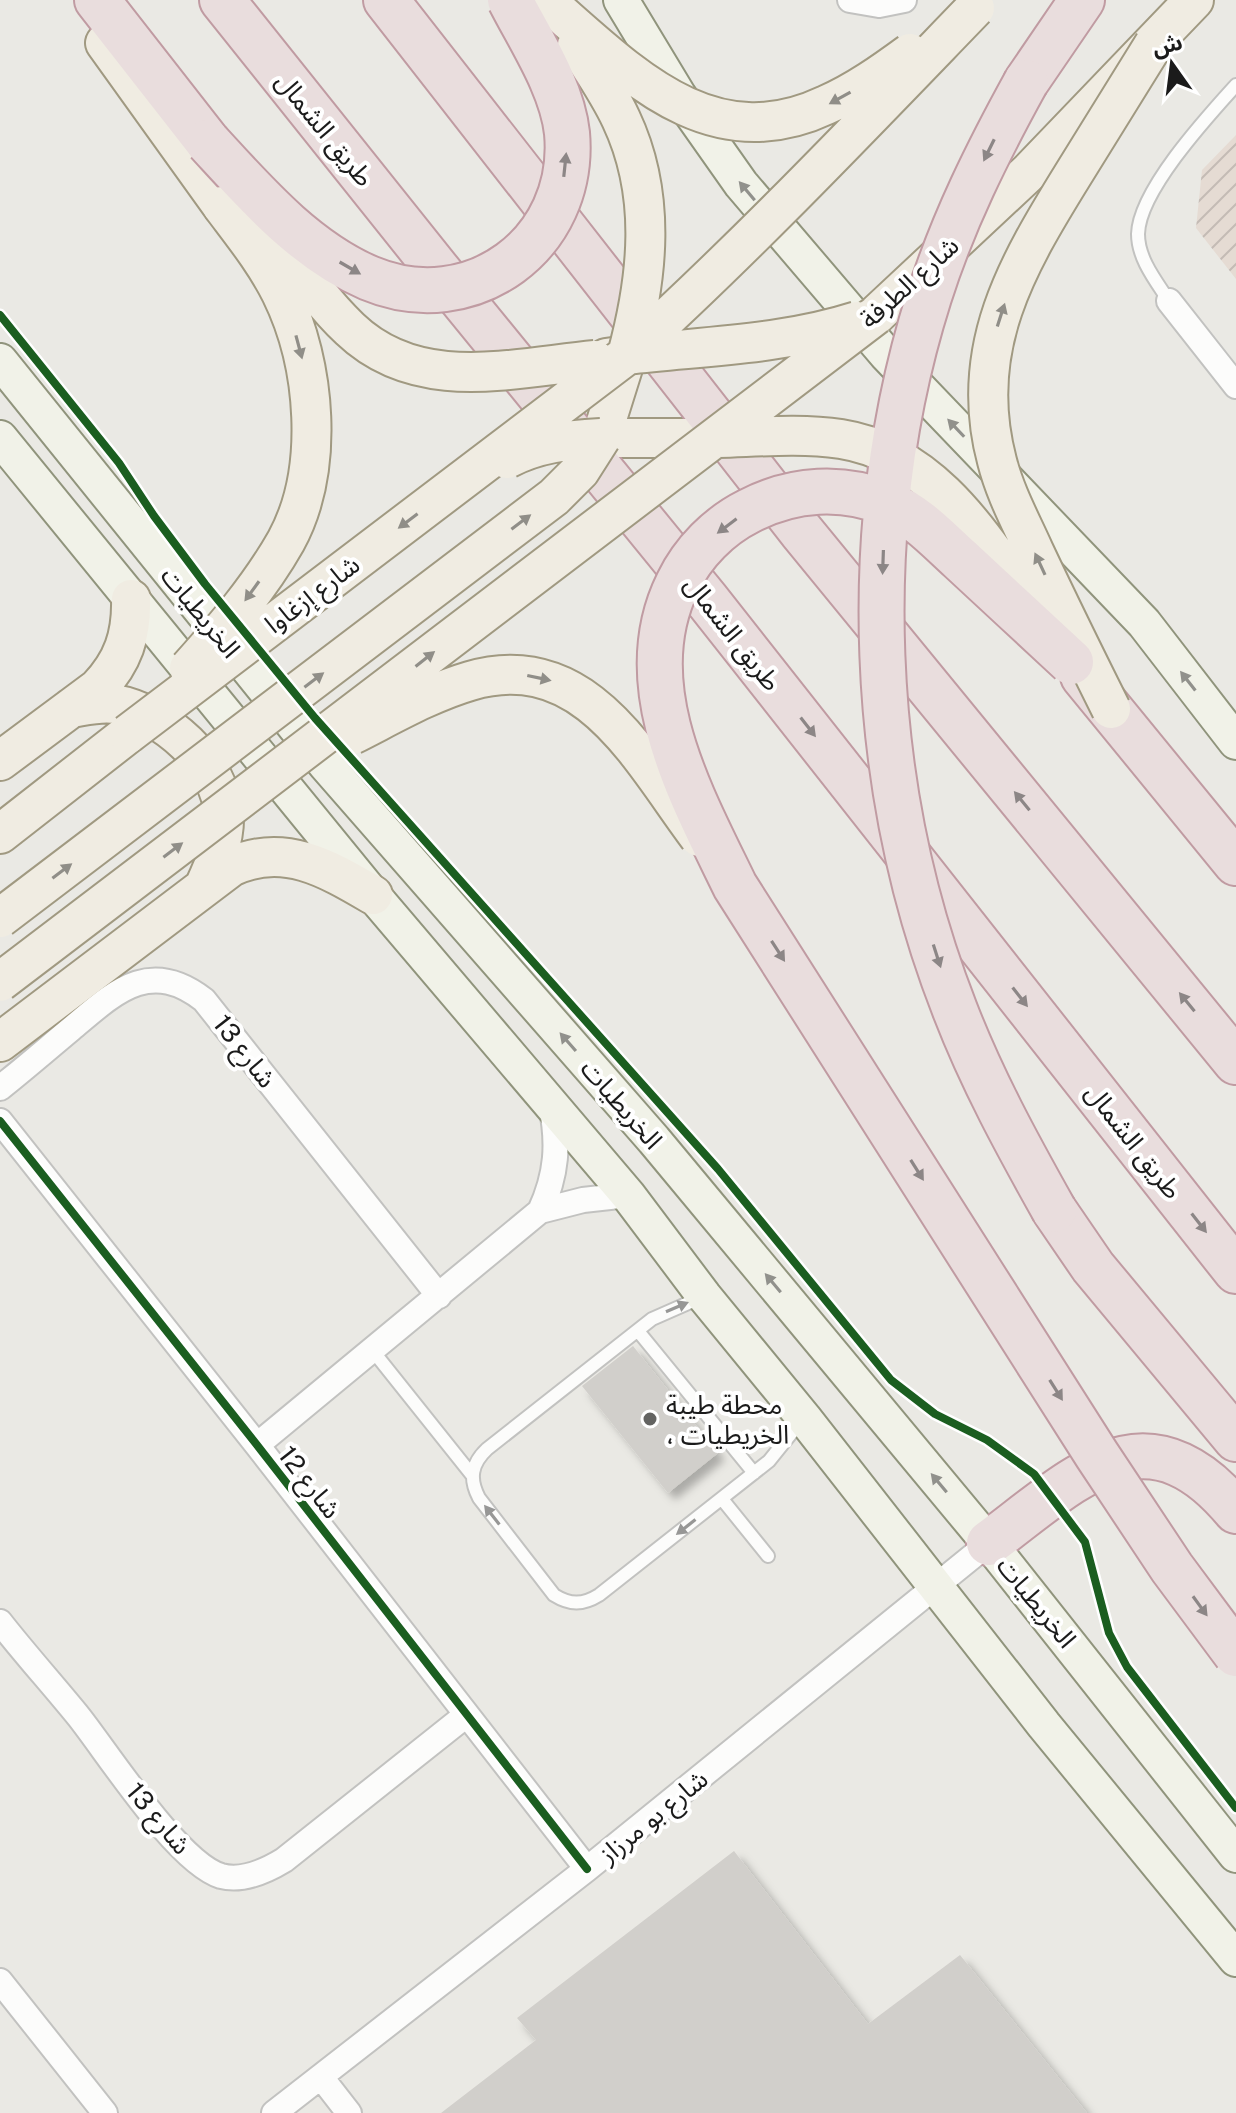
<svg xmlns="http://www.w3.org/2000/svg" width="1236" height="2113" viewBox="0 0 1236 2113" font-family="'Public Sans','Noto Sans Arabic',sans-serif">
	<defs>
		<pattern id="military-furrows" width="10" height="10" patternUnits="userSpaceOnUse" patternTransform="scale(2)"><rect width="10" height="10" fill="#e5dbd3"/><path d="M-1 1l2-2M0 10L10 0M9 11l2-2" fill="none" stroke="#c4bbb5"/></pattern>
		<filter id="shadow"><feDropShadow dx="7" dy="7" stdDeviation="4" flood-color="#0004"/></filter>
	</defs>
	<rect width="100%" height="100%" fill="#eae9e4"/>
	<path fill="url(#military-furrows)" d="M1236,135V279L1196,228L1202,170Z"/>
	<path fill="#d1cfcb" filter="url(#shadow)" d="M633,1346L718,1453L668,1493L582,1386Z
		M734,1851L868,2024L960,1955L1087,2113H441L536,2040L517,2018Z"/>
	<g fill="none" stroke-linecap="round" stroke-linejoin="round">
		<defs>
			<path id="service" d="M1169,301C1156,281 1138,259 1138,234C1139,191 1207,117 1236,85
				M702,1297L652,1319L487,1449C471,1464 469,1479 479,1498L554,1595C570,1605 583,1605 599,1595L769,1461L802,1420
				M638,1331L754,1473
				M373,1351L472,1475
				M722,1499L768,1556"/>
			<path id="minor" d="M850,0L879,5L904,0
				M1169,301L1236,386
				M0,1088C24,1069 47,1049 71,1029C114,993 149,957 204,1000L439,1296
				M0,1121L257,1445L587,1869
				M540,1211C557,1175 559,1143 551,1105
				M257,1445L540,1211L583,1200L628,1195
				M0,1622C25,1654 53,1685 79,1717C109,1755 178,1863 221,1876C243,1882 266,1871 284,1860L465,1716
				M0,1981L105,2113
				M321,2077L349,2113
				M274,2113L587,1869L989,1543"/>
			<path id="secondary" d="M621,0L679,96L741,184L886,354L1144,623L1236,742
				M0,361L326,765L654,1140L989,1543L1236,1855
				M0,438L373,895L628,1195L704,1296L804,1418L1044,1725L1236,1959"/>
			<path id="primary" d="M105,43L222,206
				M876,315L1029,172L1194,0
				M606,358L627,355L601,438H718
				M71,708C84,706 100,702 114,704C164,712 221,763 224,816C225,841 214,865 204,887
				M0,761L98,688C123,662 132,635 131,599
				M0,834L128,734
				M0,1042L231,867C283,842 327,868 373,895"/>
			<path id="motorway" d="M97,0L208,142
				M222,0L437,269L707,600L1236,1271
				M386,0L801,531L1236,1062
				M1026,82L1082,0
				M1083,676L1236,863
				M1054,1210L1093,1267L1236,1439
				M989,1543C1075,1479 1145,1402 1236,1511"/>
		</defs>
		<use href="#service" stroke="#c2c2c0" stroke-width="16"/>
		<use href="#minor" stroke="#c2c2c0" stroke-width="28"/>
		<use href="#secondary" stroke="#90947c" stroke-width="38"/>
		<use href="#primary" stroke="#a09981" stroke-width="42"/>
		<use href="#motorway" stroke="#c09ba2" stroke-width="48"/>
		<use href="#service" stroke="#fcfcfb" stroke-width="12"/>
		<use href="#minor" stroke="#fcfcfb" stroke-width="24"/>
		<use href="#secondary" stroke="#f1f2e8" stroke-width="34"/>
		<use href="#primary" stroke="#f0ece2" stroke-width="38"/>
		<use href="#motorway" stroke="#e9dddd" stroke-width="44"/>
		<defs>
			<path id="primary-bridge" d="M551,5C631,75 712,159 826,105C856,92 884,72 910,53
				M577,45C592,69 609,93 621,119C657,195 648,277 627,355
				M262,218C290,255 316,297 350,329C418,394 511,368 595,360
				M627,355C704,346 782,345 857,321
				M718,438C758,437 800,433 841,439C936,454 986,543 1037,614
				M507,459C537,443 568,440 601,438
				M189,668C224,629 260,587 286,541C325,470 316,364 281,293C265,261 243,234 222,206
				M1111,709C1085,657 1059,604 1034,551C1021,522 1005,493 997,461C967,349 1017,265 1074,173C1101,130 1127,87 1154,44
				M128,734L627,355C748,245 861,126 975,8
				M352,735C390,716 429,693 470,681C586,647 641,760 699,837
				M0,918L554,497L580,471L601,438
				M0,982L876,315"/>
			<path id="motorway-bridge" d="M1026,82C988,151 953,221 929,297C857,524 868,788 955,1010C982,1080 1017,1144 1054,1210
				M208,142C255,193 304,250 369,278C471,321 577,244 567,133C562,87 531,41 510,0
				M1071,662C1034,628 997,593 960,559C939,540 916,515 889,504C843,485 793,488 749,511C719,526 693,552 678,583C628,684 691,795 735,886L1097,1455L1172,1568L1236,1654"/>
		</defs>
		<use href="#primary-bridge" stroke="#a09981" stroke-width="42" stroke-linecap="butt"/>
		<use href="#motorway-bridge" stroke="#c09ba2" stroke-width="48" stroke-linecap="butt"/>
		<use href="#primary-bridge" stroke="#f0ece2" stroke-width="38"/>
		<use href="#motorway-bridge" stroke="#e9dddd" stroke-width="44"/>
		<defs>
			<path id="cycleway" d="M0,315L119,463L154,516L205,584L315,718L718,1169L891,1380L935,1414L987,1440L1034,1474L1085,1542L1109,1633L1127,1667L1236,1808
				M0,1121L257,1445L587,1869"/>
		</defs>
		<use href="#cycleway" stroke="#fff" stroke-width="13"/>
		<use href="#cycleway" stroke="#1b5e20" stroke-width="8"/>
	</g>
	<defs><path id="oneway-solid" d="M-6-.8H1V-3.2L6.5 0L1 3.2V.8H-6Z" transform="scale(2)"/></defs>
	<g fill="#908e88">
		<use href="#oneway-solid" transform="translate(840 98) rotate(151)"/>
		<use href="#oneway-solid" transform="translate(1001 315) rotate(-72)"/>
		<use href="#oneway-solid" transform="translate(299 347) rotate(75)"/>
		<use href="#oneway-solid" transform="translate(408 521) rotate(143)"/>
		<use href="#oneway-solid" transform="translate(521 522) rotate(-37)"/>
		<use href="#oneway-solid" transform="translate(1040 564) rotate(-115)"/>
		<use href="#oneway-solid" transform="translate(252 591) rotate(126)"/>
		<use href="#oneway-solid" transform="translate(425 659) rotate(-38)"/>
		<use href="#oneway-solid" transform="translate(539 678) rotate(12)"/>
		<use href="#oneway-solid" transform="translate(314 680) rotate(-37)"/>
		<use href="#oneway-solid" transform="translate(173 850) rotate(-37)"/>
		<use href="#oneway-solid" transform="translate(62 871) rotate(-37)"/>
	</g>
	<g fill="#8c8686">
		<use href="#oneway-solid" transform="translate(989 150) rotate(116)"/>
		<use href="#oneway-solid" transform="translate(565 165) rotate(-84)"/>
		<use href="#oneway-solid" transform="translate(350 268) rotate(30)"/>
		<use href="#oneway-solid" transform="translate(727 526) rotate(143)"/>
		<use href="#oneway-solid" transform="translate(883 562) rotate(92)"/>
		<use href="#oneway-solid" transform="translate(808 727) rotate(52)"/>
		<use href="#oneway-solid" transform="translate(1022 801) rotate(-129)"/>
		<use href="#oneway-solid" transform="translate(778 951) rotate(57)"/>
		<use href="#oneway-solid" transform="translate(937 956) rotate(72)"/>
		<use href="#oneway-solid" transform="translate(1020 997) rotate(52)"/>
		<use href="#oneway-solid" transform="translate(1187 1002) rotate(-129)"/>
		<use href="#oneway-solid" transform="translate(917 1170) rotate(58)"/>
		<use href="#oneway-solid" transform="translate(1199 1223) rotate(52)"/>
		<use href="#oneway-solid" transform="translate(1056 1390) rotate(58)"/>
		<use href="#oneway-solid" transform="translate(1200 1606) rotate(54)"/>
	</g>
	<g fill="#91918c">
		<use href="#oneway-solid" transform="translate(747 191) rotate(-130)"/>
		<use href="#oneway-solid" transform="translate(956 428) rotate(-133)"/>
		<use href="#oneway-solid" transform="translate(1188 681) rotate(-128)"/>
		<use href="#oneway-solid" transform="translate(568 1042) rotate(-131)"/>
		<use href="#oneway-solid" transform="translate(773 1283) rotate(-130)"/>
		<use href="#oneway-solid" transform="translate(939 1483) rotate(-130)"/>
	</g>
	<g fill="#979796">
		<use href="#oneway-solid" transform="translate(677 1307) rotate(-23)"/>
		<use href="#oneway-solid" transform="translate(492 1515) rotate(-128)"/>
		<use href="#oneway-solid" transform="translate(686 1527) rotate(142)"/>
	</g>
	<circle fill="#636361" stroke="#fff" stroke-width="3" cx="650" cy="1419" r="8"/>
	<g text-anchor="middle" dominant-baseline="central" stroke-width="8" stroke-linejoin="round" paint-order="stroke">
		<g font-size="26" fill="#1b1b1b" stroke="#fff">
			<text transform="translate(325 129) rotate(51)">طريق الشمال</text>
			<text transform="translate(909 282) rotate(-42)">شارع الطرفة</text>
			<text transform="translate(312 594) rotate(-37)">شارع إزغاوا</text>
			<text transform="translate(201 612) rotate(51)">الخريطيات</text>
			<text transform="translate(733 633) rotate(52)">طريق الشمال</text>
			<text transform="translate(245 1051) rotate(52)">شارع 13</text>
			<text transform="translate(622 1104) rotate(49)">الخريطيات</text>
			<text transform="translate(1134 1141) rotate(52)">طريق الشمال</text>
			<text transform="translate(310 1482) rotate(52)">شارع 12</text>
			<text transform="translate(1037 1602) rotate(51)">الخريطيات</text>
			<text transform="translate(653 1816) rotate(-39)">شارع بو مرزاز</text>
			<text transform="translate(159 1818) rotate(50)">شارع 13</text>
		</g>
		<g font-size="26" fill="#1b1b1b" stroke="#fff" text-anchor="start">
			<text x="666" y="1404">محطة طيبة<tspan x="666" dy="30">، الخريطيات</tspan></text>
		</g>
	</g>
	<g transform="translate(1172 64) rotate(346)" stroke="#ffffff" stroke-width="6" paint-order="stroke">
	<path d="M0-6L14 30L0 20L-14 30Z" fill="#1b1b1b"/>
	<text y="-12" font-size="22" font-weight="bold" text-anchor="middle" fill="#1b1b1b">ش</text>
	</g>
</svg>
